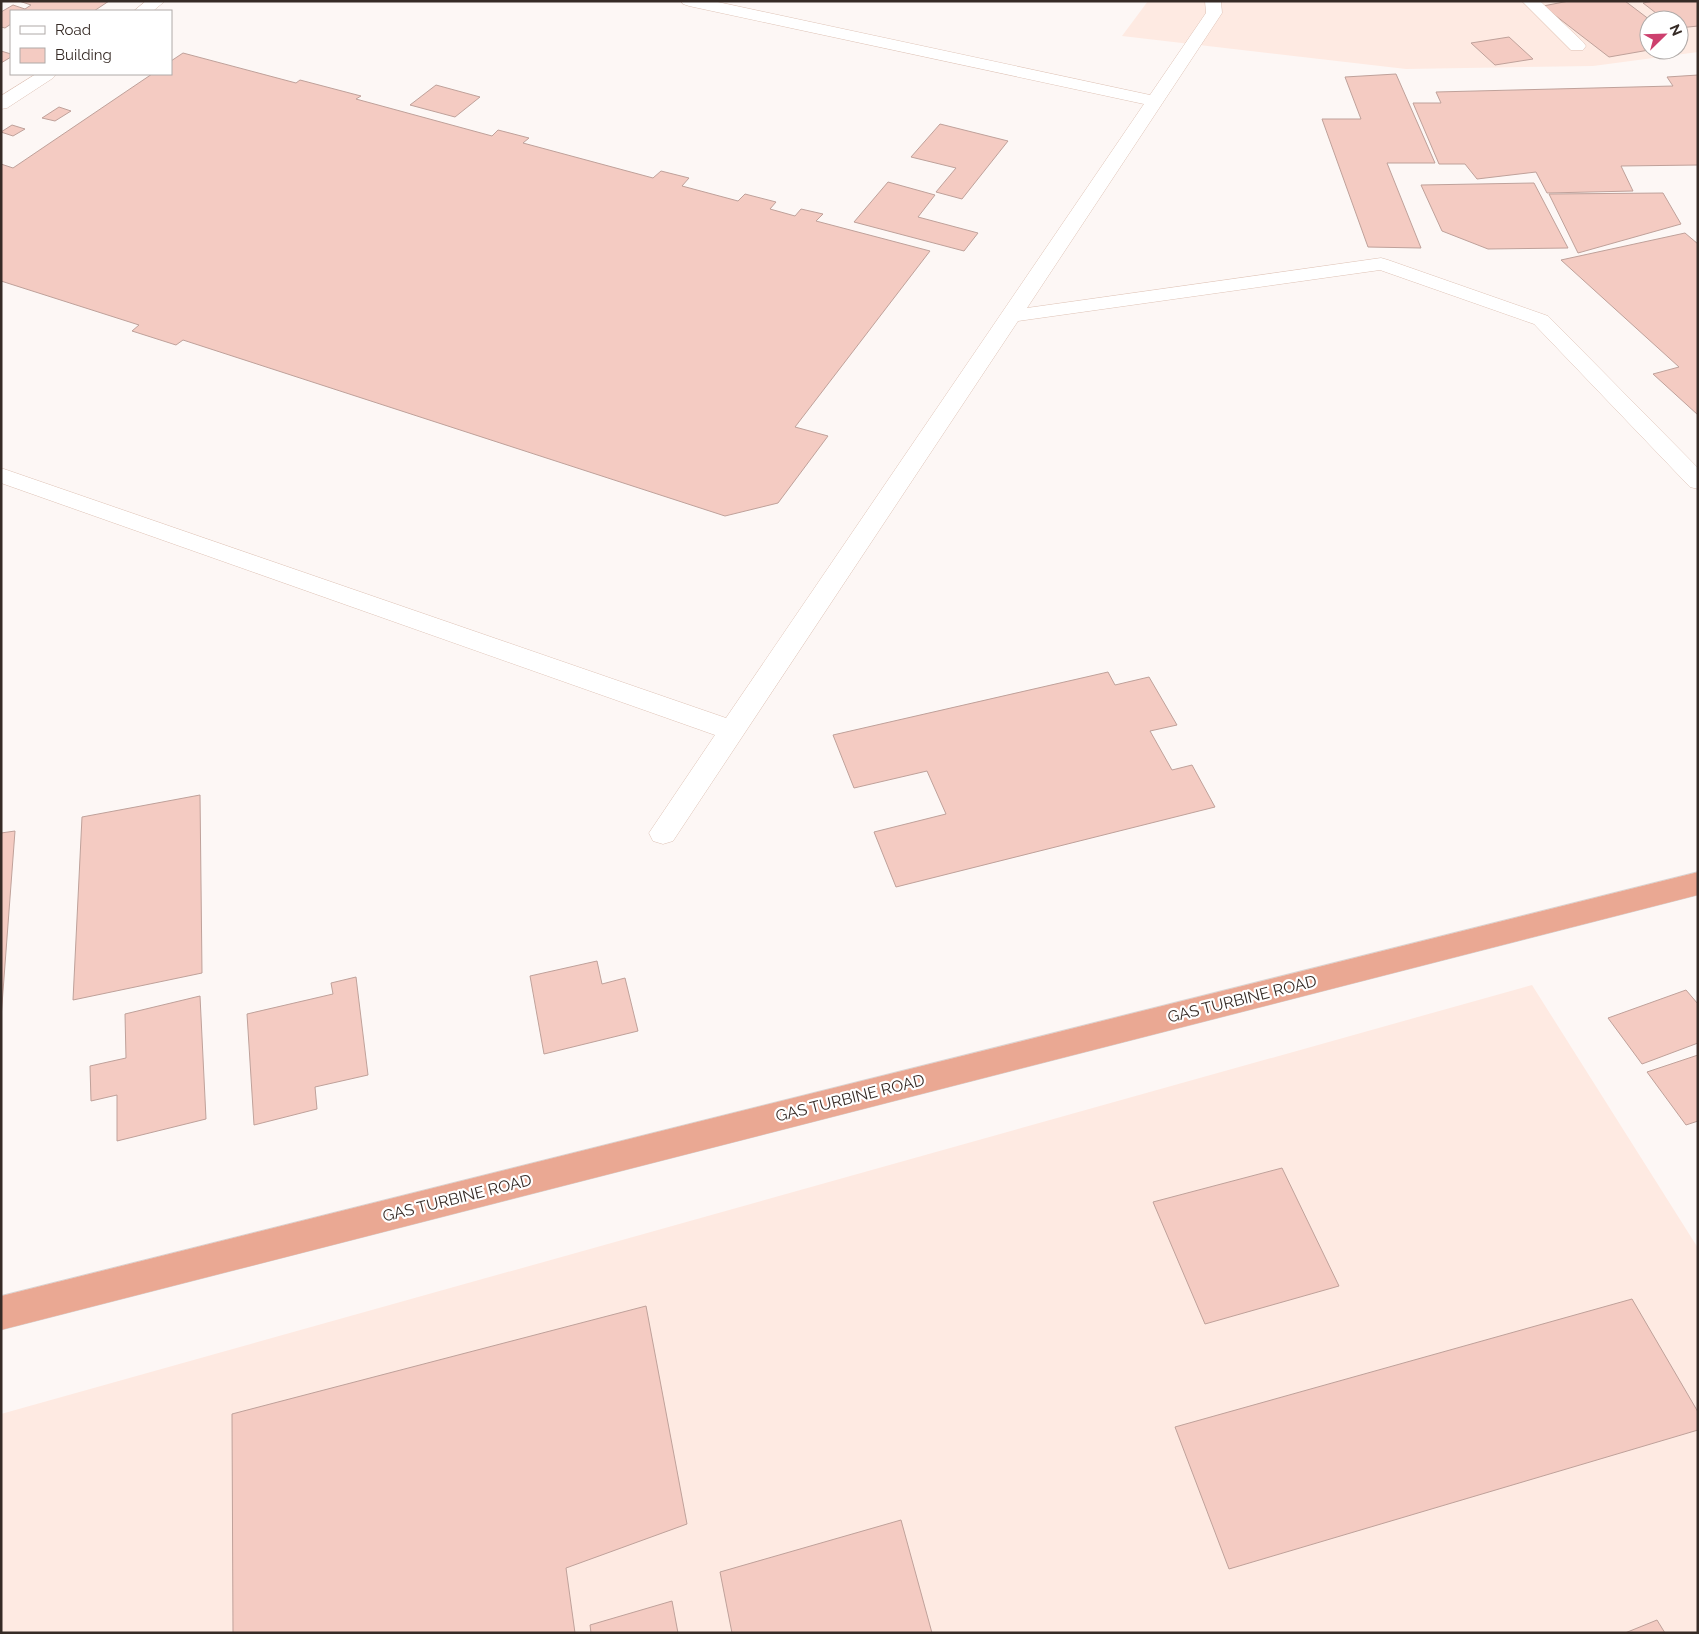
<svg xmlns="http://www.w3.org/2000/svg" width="1699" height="1634" viewBox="0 0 1699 1634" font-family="Raleway,sans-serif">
	<rect width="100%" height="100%" fill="#fdf7f5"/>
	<path fill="#feeae2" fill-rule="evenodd" d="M1148,1H1698V52L1593,66L1406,69L1122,36ZM1649,20H1679V50H1649Z
		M1532,985L1698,1248V1633H1V1414Z"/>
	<path fill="#f4cbc2" stroke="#bfa19a" d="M19,1H109L94,11H11V24L5,28L1,27V12L13,5L25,9L31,5Z
		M1569,1H1625L1650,20L1649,50L1609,57L1543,6Z
		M1654,1H1698V26L1679,28V20H1665L1643,3Z
		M1509,37L1533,59L1495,65L1471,43Z
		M1,51L11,54V57L1,63Z
		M183,53L296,83L300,80L361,96L356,99L492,136L498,130L529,138L523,143L653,178L661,171L689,178L682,186L738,201L745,194L776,202L770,209L795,216L801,209L823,214L816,221L930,251L795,427L828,436L778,503L725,516L183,340L176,345L132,331L139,325L1,281V164L13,168L152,74H171V61Z
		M1396,74L1435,163H1387L1421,248L1368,247L1322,119H1361L1345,77Z
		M1698,75V165L1621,166L1633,191L1547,193L1536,172L1477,179L1465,164H1439L1413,103H1441L1436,92L1673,86L1667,77Z
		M436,85L480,97L455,117L410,105Z
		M59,107L71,111L55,121L42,118Z
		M940,124L1008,141L962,199L936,192L956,168L911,157Z
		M12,125L25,129L13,136L1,132Z
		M888,182L935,195L918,217L978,233L964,251L854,222Z
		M1534,183L1568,248L1488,249L1442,231L1421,185Z
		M1663,193L1681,224L1578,253L1549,194Z
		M1685,233L1698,244V415L1653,374L1679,367L1561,260Z
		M1108,672L1115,685L1149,677L1177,725L1150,731L1172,770L1192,765L1215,807L896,887L874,832L946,814L927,771L854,788L833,735Z
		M200,795L202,973L73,1000L82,817Z
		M15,831L1,1018V833Z
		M597,961L602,984L625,978L638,1031L544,1054L530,976Z
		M356,977L368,1075L315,1087L317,1109L254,1125L247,1014L333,994L331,983Z
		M1686,990L1698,1004V1043L1642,1064L1608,1018Z
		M200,996L206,1119L117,1141V1095L91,1101L90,1066L126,1058L125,1014Z
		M1698,1055V1121L1686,1125L1647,1072Z
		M1282,1168L1339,1286L1205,1324L1153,1202Z
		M1632,1299L1698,1412V1430L1229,1569L1175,1427Z
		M646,1306L687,1524L566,1568L575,1633H233L232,1414Z
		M901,1520L932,1633H732L720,1572Z
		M672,1601L678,1633H591L590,1625Z
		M1657,1620L1665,1633H1625Z"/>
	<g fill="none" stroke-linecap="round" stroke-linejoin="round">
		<defs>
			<path id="service" d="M1522,1H1540L1583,42L1586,46L1583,50H1571Z"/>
			<path id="minor" d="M146,1H165L153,11H134Z
				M681,1H713L1150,95L1206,13L1205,1H1221L1222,13L1027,308L1381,258L1388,260L1548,316L1698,468V489L1690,487L1534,324L1380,270L1018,321L673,841L663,844L653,841L649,833L715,735L1,483V468L726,718L1144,104L689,6L683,4Z
				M36,74H56L53,78L7,108L1,109V96Z"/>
			<path id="trunk" d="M1698,872V895L1,1330V1296Z"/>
		</defs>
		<use href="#service" stroke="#dec2b5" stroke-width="1"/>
		<use href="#minor" stroke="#dec2b5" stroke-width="1"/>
		<use href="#trunk" stroke="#d7d5d4" stroke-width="1"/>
		<use href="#service" fill="#fff" fill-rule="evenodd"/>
		<use href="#minor" fill="#fff" fill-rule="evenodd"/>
		<use href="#trunk" fill="#eaa893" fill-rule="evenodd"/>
	</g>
	<g text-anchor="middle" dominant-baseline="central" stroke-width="4.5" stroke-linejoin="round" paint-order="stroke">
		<g font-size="16" fill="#362b26" stroke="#fff">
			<text transform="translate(1242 999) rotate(-14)">GAS TURBINE ROAD</text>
			<text transform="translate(850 1098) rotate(-14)">GAS TURBINE ROAD</text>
			<text transform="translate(457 1198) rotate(-14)">GAS TURBINE ROAD</text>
		</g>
	</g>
	<rect width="1699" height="1634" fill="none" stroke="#362b26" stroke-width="5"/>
	<rect x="10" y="10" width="162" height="65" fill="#ffffff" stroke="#afaaa8"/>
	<rect x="20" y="26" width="25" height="8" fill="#ffffff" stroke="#afaaa8"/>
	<text x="55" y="35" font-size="15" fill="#362b26">Road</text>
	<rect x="20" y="48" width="25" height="15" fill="#f4cbc2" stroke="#afaaa8"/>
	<text x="55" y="60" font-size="15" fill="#362b26">Building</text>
	<g transform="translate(1664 35) rotate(67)"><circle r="24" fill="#ffffff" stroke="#afaaa8"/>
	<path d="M0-4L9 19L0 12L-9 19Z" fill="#cd406e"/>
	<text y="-8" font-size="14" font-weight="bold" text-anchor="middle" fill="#362b26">N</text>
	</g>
</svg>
